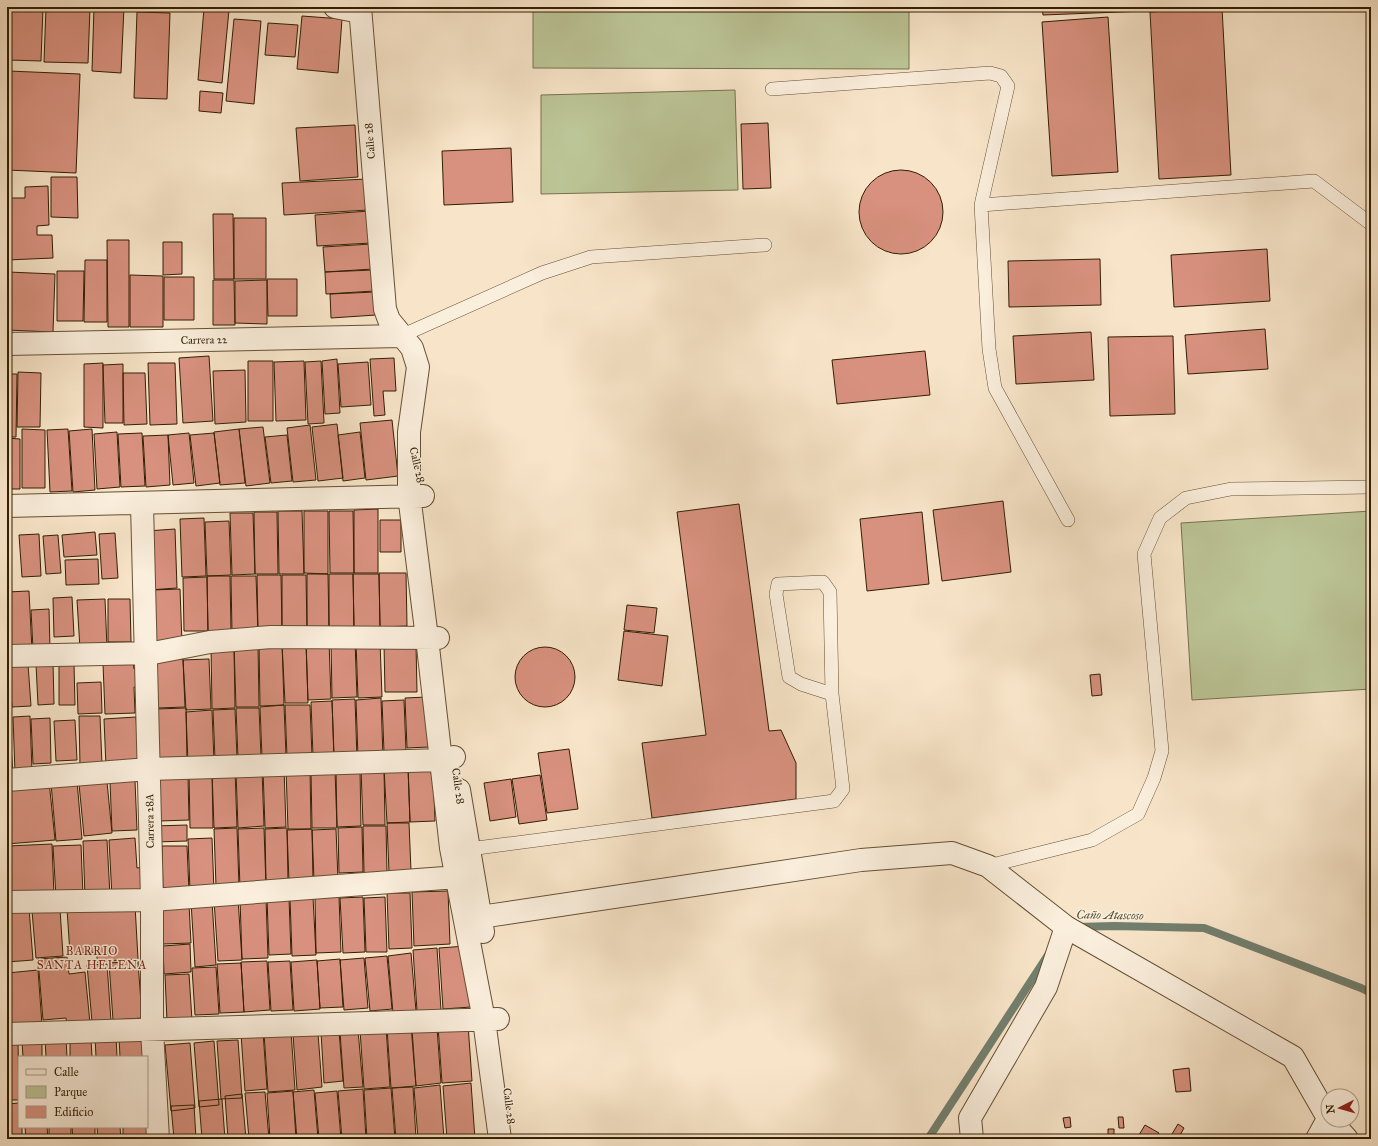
<svg xmlns="http://www.w3.org/2000/svg" width="1378" height="1146" viewBox="0 0 1378 1146" font-family="'IM FELL Great Primer',serif">
	<rect width="100%" height="100%" fill="#f8e5c9"/>
	<filter id="stains"><feTurbulence type="fractalNoise" baseFrequency=".005" numOctaves="4"/><feColorMatrix values="0 0 0 0 .2 0 0 0 0 .09 0 0 0 0 .02 0 0 0 .5 -.17"/></filter>
	<radialGradient id="worn" r=".72"><stop offset=".6" stop-color="#630" stop-opacity="0"/><stop offset="1" stop-color="#630" stop-opacity=".3"/></radialGradient>
	<path fill="#bcc597" stroke="#77724d" d="M533,7H909V69L533,68Z
		M735,90L738,190L541,194V95Z
		M1371,511V689L1192,700L1181,523Z"/>
	<g fill="none" stroke-linecap="round" stroke-linejoin="round">
		<path stroke="#727f6e" stroke-width="8" d="M1076,927L1114,926L1204,928L1361,988L1371,993
			M928,1139L1048,955"/>
	</g>
	<path fill="#d8917f" stroke="#321f03" d="M10,7H43L41,61L8,60Z
		M46,7H90L88,63L44,62Z
		M94,7H124L121,73L92,71Z
		M1042,7H1222V8L1043,15Z
		M204,8L229,10L222,83L198,80Z
		M1222,8L1231,175L1159,179L1150,12Z
		M137,12L170,13L167,99L134,98Z
		M302,16L342,19L338,73L297,69Z
		M1108,17L1118,172L1052,176L1042,22Z
		M234,19L261,21L254,104L226,101Z
		M268,23L298,25L295,57L265,55Z
		M8,71L80,74L76,173L7,170Z
		M200,91L223,93L221,113L199,111Z
		M768,123L771,188L743,189L741,124Z
		M355,125L358,177L300,181L296,128Z
		M511,148L513,202L444,205L442,151Z
		M859 212a42 42 0 1 1 84 0a42 42 0 1 1-84 0Z
		M51,177H77L78,218L51,217Z
		M367,179L368,210L284,215L282,183Z
		M48,186L49,225L37,226V235H52L53,258L7,260V189L8,198H25V187Z
		M369,211L371,243L317,246L315,215Z
		M213,214H233L234,279H214Z
		M234,218H266V279H234Z
		M107,240H129V327H108Z
		M163,242H182V274L163,275Z
		M371,244L373,269L325,272L323,247Z
		M1267,249L1270,301L1174,307L1171,255Z
		M1100,259L1101,305L1009,307L1008,261Z
		M85,260H107V322H84Z
		M373,270L374,291L326,294L325,272Z
		M57,271H84L83,321H57Z
		M8,272L55,274L53,332L7,330Z
		M130,275L163,276V327H130Z
		M164,277H194V320H164Z
		M267,279H297V316H268Z
		M213,280H234L235,325H213Z
		M267,280V324L235,323V281Z
		M375,292L376,315L331,318L330,294Z
		M1265,329L1268,369L1188,374L1185,335Z
		M1091,332L1094,380L1016,384L1013,336Z
		M1173,336L1175,414L1110,416L1108,337Z
		M925,351L930,395L837,404L832,360Z
		M209,356L213,421L183,423L179,358Z
		M394,358L396,391H383L385,415L374,416L370,359Z
		M337,359L340,413L325,414L322,361Z
		M248,361H273V421H248Z
		M304,361L306,420L276,421L274,362Z
		M321,361L324,423L308,424L305,362Z
		M368,362L371,405L341,407L338,364Z
		M103,363V428L84,427V364Z
		M148,363H175L177,424L150,425Z
		M123,364V423H105L103,365Z
		M245,370L246,422L215,424L213,371Z
		M18,372L41,373L40,427H17Z
		M123,373H145L147,424L124,425Z
		M7,374H17L16,437H7Z
		M392,420L398,476L366,480L360,423Z
		M337,424L343,478L318,481L312,427Z
		M310,425L316,480L293,482L287,428Z
		M263,427L270,483L246,486L239,429Z
		M22,429L45,430V488H22Z
		M68,429L72,491L50,492L47,430Z
		M92,429L95,490L73,492L69,431Z
		M239,429L245,483L220,485L214,432Z
		M117,432L120,487L97,489L94,434Z
		M360,432L365,478L343,481L338,435Z
		M142,433L145,486L121,487L118,434Z
		M189,433L194,483L173,485L168,435Z
		M214,433L220,483L196,486L190,435Z
		M168,435L170,485L146,487L143,436Z
		M287,435L292,481L271,483L265,437Z
		M7,438L20,439V489H7Z
		M1003,501L1011,572L942,581L933,510Z
		M739,504L769,731L781,730L796,763V799L652,818L642,743L706,735L677,512Z
		M378,509V573H354V510Z
		M278,511H302L304,574H279Z
		M304,511H328V574L304,573Z
		M329,511H353L354,573H330Z
		M254,512H277L278,574H255Z
		M922,512L929,584L867,591L860,519Z
		M230,513H253L255,574L232,575Z
		M204,518L206,576L182,577L180,519Z
		M380,520H401V552H380Z
		M229,521L231,575L207,576L205,522Z
		M175,529L177,588L149,590L147,531Z
		M95,532L97,555L64,557L62,535Z
		M115,533L118,578L102,579L99,534Z
		M39,534L41,576L22,577L19,535Z
		M58,535L61,573L46,574L43,536Z
		M98,559L99,584L66,585L65,560Z
		M379,573H406L407,626L380,627Z
		M307,574H328L329,630H307Z
		M329,574H353L354,628H329Z
		M353,574H379L380,628H354Z
		M257,575H281L282,630L258,631Z
		M282,575H306L307,629L282,630Z
		M207,576H230L231,633L208,634Z
		M231,576H256L258,633L232,634Z
		M207,577L208,631H184L183,578Z
		M180,589L182,643L154,644L152,590Z
		M29,591L32,651L7,652V592Z
		M72,597L74,636L54,637L53,598Z
		M105,599L107,648L80,649L77,600Z
		M108,599H130L131,642H108Z
		M627,605L657,608L654,633L624,630Z
		M49,609L50,649H33L31,610Z
		M624,631L668,636L662,686L618,680Z
		M329,641L331,699L308,700L306,642Z
		M355,641L357,697L332,698L331,642Z
		M380,641L382,697L358,698L356,642Z
		M306,642L308,703H285L282,643Z
		M259,643H282L284,705L260,706Z
		M258,644L259,707H236L234,645Z
		M384,644H416L417,692H385Z
		M211,646H234L235,708L212,709Z
		M515 677a30 30 0 1 1 60 0a30 30 0 1 1-60 0Z
		M183,659L185,707L158,708L155,660Z
		M209,659L211,709L186,710L183,660Z
		M133,662L134,669L140,668L141,687H134L135,713L105,714L103,664Z
		M53,663L54,704L38,705L36,664Z
		M28,664L31,706L12,707L9,665Z
		M59,664H74L75,705H59Z
		M1100,674L1102,695L1092,696L1090,675Z
		M101,682L102,713L78,714L77,683Z
		M427,697L429,747L407,748L405,698Z
		M381,698L383,758H358L356,700Z
		M355,699L357,759L334,760L332,700Z
		M404,700L406,751L384,752L382,701Z
		M332,701L334,755L313,756L311,702Z
		M284,705L286,756L262,757L260,707Z
		M285,705H310L312,756L287,757Z
		M186,708L187,764L159,765L156,709Z
		M236,708H259L261,757L238,758Z
		M235,709L237,758L215,759L213,710Z
		M212,710L214,763L188,764L186,712Z
		M30,716L32,771L15,772L13,717Z
		M79,716H100L102,765L80,766Z
		M136,717L139,765L106,767L104,719Z
		M50,718L51,763L33,764L31,719Z
		M75,720L77,760L56,761L54,721Z
		M7,731H10L13,776L7,777Z
		M569,749L578,809L547,813L538,753Z
		M433,766L435,821L410,822L408,767Z
		M408,767L410,822L387,823L384,768Z
		M284,768L286,827L265,828L263,769Z
		M310,768L311,829H288L286,769Z
		M361,768H384L385,825H363Z
		M336,769H360L361,826L337,827Z
		M212,770L213,828H190L189,771Z
		M235,770L237,827L214,828L212,771Z
		M262,770L264,826L238,828L236,771Z
		M335,770L337,828H312L311,771Z
		M540,775L547,820L519,824L512,779Z
		M188,776L189,820L159,821L157,777Z
		M511,779L516,817L490,821L484,783Z
		M49,781L55,840L7,844V785Z
		M77,781L82,839L56,841L51,783Z
		M135,781L137,830L112,831L110,782Z
		M107,782L112,833L84,836L79,784Z
		M387,823H409L411,871L389,872Z
		M187,825V841L155,842L154,826Z
		M363,826H386L387,872L364,873Z
		M362,827L363,872L339,873L338,828Z
		M237,828L239,886H216L214,829Z
		M264,828L266,887L240,888L238,829Z
		M287,828L288,881L266,882L265,829Z
		M312,829L313,881H289L287,830Z
		M336,829L338,880H314L312,830Z
		M135,838L137,868L143,867L145,895L112,897L109,840Z
		M212,838L214,891H190L188,839Z
		M107,840L110,896L85,897L83,841Z
		M52,844L54,896L10,898L8,846Z
		M81,845L83,896L56,897L53,846Z
		M162,846H187L189,891H163Z
		M448,891L450,944L414,946L412,892Z
		M387,893H410L412,948L389,949Z
		M339,896L341,952L316,953L315,897Z
		M313,897L316,955L292,956L290,898Z
		M363,897L365,952L343,953L340,898Z
		M385,897L387,952H366L364,898Z
		M238,898L242,960L218,961L214,900Z
		M266,898L268,958L242,959L240,899Z
		M267,898H289L291,954L269,955Z
		M212,901L216,965L195,967L191,902Z
		M189,904L191,943L163,944L161,905Z
		M135,905L138,959L97,962V952L70,954L67,909Z
		M29,908L33,960L7,962V910Z
		M60,909L63,956L36,958L32,911Z
		M190,944L191,972L164,974L163,946Z
		M466,946L471,1007L443,1009L439,948Z
		M437,948L441,1010L417,1011L413,950Z
		M411,953L416,1011L393,1013L388,956Z
		M387,956L392,1009L370,1011L365,958Z
		M67,957L69,974L85,972L90,1023L67,1025L66,1018L43,1020L38,959Z
		M364,958L368,1008L344,1010L340,960Z
		M340,959L343,1007L320,1008L317,961Z
		M317,960L320,1009L294,1011L291,962Z
		M138,961L142,1018L113,1020L109,963Z
		M267,961L270,1010L244,1012L241,962Z
		M290,961L293,1010L271,1011L268,962Z
		M241,963L244,1012L220,1013L217,964Z
		M107,964L111,1021L92,1022L87,965Z
		M216,967L219,1014L195,1015L192,968Z
		M38,970L42,1025L10,1027L7,973Z
		M189,974L192,1020L167,1021L165,975Z
		M468,1024L472,1081L442,1083L438,1026Z
		M411,1026L416,1086L391,1088L387,1028Z
		M386,1027L390,1087L364,1089L360,1030Z
		M437,1028L441,1083L416,1086L412,1029Z
		M358,1030L363,1087L344,1088L340,1032Z
		M291,1031L295,1090L268,1092L264,1033Z
		M339,1031L343,1081L324,1083L321,1032Z
		M263,1032L267,1089L245,1091L241,1034Z
		M318,1033L322,1087L297,1090L293,1034Z
		M116,1035L117,1057H96L95,1036Z
		M147,1036V1057H120L119,1037Z
		M66,1038L67,1057H46L45,1039Z
		M91,1039L92,1057H70V1040Z
		M238,1040L242,1098L221,1099L217,1041Z
		M42,1041V1057H23L22,1042Z
		M214,1041L219,1105L199,1107L194,1043Z
		M7,1042H18L19,1100H7Z
		M190,1043L195,1108L171,1111L165,1045Z
		M1189,1068L1191,1091L1176,1092L1173,1070Z
		M471,1083L475,1139H447L443,1086Z
		M440,1085L444,1139H418L414,1088Z
		M413,1087L416,1139H396L392,1088Z
		M391,1088L395,1139H367L364,1090Z
		M363,1089L366,1139H342L338,1091Z
		M314,1090L318,1139H297L293,1092Z
		M293,1091L296,1139H270L267,1093Z
		M337,1091L341,1139H319L315,1093Z
		M265,1092L269,1139H249L245,1093Z
		M242,1094L246,1139H228L225,1096Z
		M222,1099L225,1139H202L199,1101Z
		M19,1103V1127H22V1139H7V1104Z
		M194,1105L196,1139H174L171,1106Z
		M1070,1117L1071,1127L1065,1128L1063,1118Z
		M1118,1117H1123L1124,1128H1119Z
		M1178,1124L1184,1128L1178,1139H1169Z
		M1145,1125L1159,1133L1156,1139H1147L1139,1135Z
		M25,1127H47L48,1139H26Z
		M49,1127H71V1139H49Z
		M72,1127H95V1139H73Z
		M97,1127H120L121,1139H98Z
		M123,1127H147L148,1139H123Z
		M1108,1129H1114V1139H1108Z"/>
	<g fill="none" stroke-linecap="round" stroke-linejoin="round">
		<defs>
			<path id="lane" d="M772,89L990,73L1001,76L1008,86L981,205L989,349L995,388L1068,520
				M981,205L1314,181L1371,224
				M401,336L542,273L591,257L765,245
				M462,850L834,801L843,789L832,694L830,592L823,582L778,584L776,594L789,677L801,684L832,694
				M988,866L1092,840L1138,814L1154,778L1162,751L1144,554L1160,518L1186,498L1231,489L1371,487"/>
			<path id="street" d="M335,7L360,12
				M360,7L385,309L389,320L412,348L418,367L409,432V495L427,638L451,848L484,1020L500,1139
				M7,344L401,336
				M142,504L152,900V1029L158,1139
				M7,506L423,496
				M7,656L153,653L210,642L271,637L438,638
				M7,780L149,769L441,760L454,757
				M459,790L483,932
				M7,902L152,900L471,876
				M480,917L861,860L952,853L988,866L1066,927L1293,1057L1328,1118
				M7,1034L498,1019
				M1330,1120L1347,1139
				M972,1139L970,1118L1046,987L1066,927
				M1317,1139L1328,1119"/>
		</defs>
		<use href="#lane" stroke="#645034" stroke-width="14"/>
		<use href="#street" stroke="#645034" stroke-width="24"/>
		<use href="#lane" stroke="#faeedc" stroke-width="13"/>
		<use href="#street" stroke="#faeedc" stroke-width="22"/>
	</g>
	<g text-anchor="middle" dominant-baseline="central" stroke-width="3" stroke-linejoin="round" paint-order="stroke">
		<g font-size="11" fill="#321f03" stroke="#faeedc">
			<text transform="translate(370 141) rotate(-95)">Calle 28</text>
			<text transform="translate(204 340) rotate(-1)">Carrera 22</text>
			<text transform="translate(417 465) rotate(77)">Calle 28</text>
			<text transform="translate(458 786) rotate(82)">Calle 28</text>
			<text transform="translate(150 821) rotate(-91)">Carrera 28A</text>
			<text transform="translate(509 1106) rotate(83)">Calle 28</text>
		</g>
		<g font-size="12" font-style="italic" fill="#524f38" stroke="#faeedc">
			<text transform="translate(1110 915) rotate(1)">Caño Atascoso</text>
		</g>
		<g font-size="12" letter-spacing="1" fill="#7a1f14" stroke="#faeedc">
			<text x="92" y="951">BARRIO<tspan x="92" dy="14">SANTA HELENA</tspan></text>
		</g>
	</g>
	<rect width="1378" height="1146" fill="none" stroke="#f8e5c9" stroke-width="24"/>
	<rect x="8" y="8" width="1362" height="1130" fill="none" stroke="#321f03" stroke-width="2"/>
	<rect x="12" y="12" width="1354" height="1122" fill="none" stroke="#321f03"/>
	<rect x="18" y="1056" width="130" height="72" fill="#faeedc" stroke="#aa9b85"/>
	<rect x="26" y="1069" width="20" height="6" fill="#faeedc" stroke="#aa9b85"/>
	<text x="54" y="1076" font-size="12" fill="#321f03">Calle</text>
	<rect x="26" y="1086" width="20" height="12" fill="#bcc597" stroke="#aa9b85"/>
	<text x="54" y="1096" font-size="12" fill="#321f03">Parque</text>
	<rect x="26" y="1106" width="20" height="12" fill="#d8917f" stroke="#aa9b85"/>
	<text x="54" y="1116" font-size="12" fill="#321f03">Edificio</text>
	<g transform="translate(1340 1108) rotate(264)"><circle r="19" fill="#faeedc" stroke="#aa9b85"/>
	<path d="M0-3L7 15L0 10L-7 15Z" fill="#8f2418"/>
	<text y="-6" font-size="11" font-weight="bold" text-anchor="middle" fill="#321f03">N</text>
	</g>
	<rect width="100%" height="100%" filter="url(#stains)"/>
	<rect width="100%" height="100%" fill="url(#worn)"/>
</svg>
